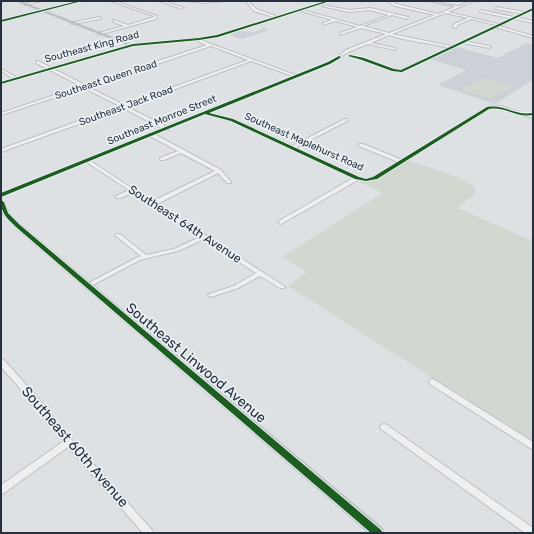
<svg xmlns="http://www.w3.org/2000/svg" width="534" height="534" viewBox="0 0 534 534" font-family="Rubik,sans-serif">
	<rect width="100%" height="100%" fill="#dee1e4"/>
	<path fill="#ccd1d7" d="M264,28L269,30L242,39L229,35L240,31L255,32Z
		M526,43L533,45V80L495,104L438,85L466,70L429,59L456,47L498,58Z"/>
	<path fill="#d0d8cf" d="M483,78L513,86L490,99L461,90Z
		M408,160C431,169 454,173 475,187V194L457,208L533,241V442L288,286L307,272L282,257L383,193L358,181H373Z"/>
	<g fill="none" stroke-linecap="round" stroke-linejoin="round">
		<defs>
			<path id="street" d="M36,1H41L25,5L24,4Z
				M78,1H82L1,22V20Z
				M111,1H115L157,16L156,19L98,35V33L124,26L113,22V20L128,25L154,17V16Z
				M160,1H164L184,8L182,9Z
				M188,1H224L204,3Z
				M246,1H248L256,9L279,17L277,18L254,11Z
				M387,1H390L397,4L438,14L455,7L429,1C437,1 451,7 458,6C464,5 468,1 474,1L448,12L502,25L500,26L471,19L457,25V27L455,28L453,27L454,24L468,18L445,13L392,34L451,46L453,47L452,48L403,39L389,35L371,43L395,48V50L368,44L348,52L342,56L340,55L346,50L386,34L361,28L340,35V33L357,27L336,21L323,25V23L332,20L298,10L299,9L360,26L389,15L370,10L349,12L322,6L323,5L349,10L370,8L408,17L407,19L392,15L363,26L389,33L435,15L395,6Z
				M497,7L524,12L525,13L524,14L496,9Z
				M481,10L533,21V23L480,12Z
				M100,17L101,19L72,24L70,23Z
				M496,25L533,36V38L495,27Z
				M199,38L203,41L298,76L295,77L251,61L127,107L169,128V130H165L123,108L1,152V149L120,106L84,88L1,115V113L81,86L36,63V61H38L85,85L207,45L201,43L197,39ZM211,46L248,60L124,105L88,87Z
				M464,41L489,46L491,47L489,48L463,43L462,42Z
				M1,69L18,78L19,79L16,80L1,71Z
				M500,106L533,116V118L500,108L489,109L377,179L366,181L358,180L281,224L279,223L278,222L279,221L353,178L231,121L203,113L205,112L233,119L292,146L345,119H347V121L295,148L359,177L366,179L373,177L398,162L359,146V144H363L402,160L487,107Z
				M150,134H154L221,170L231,182V183H227L218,173L157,204L284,286L285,287L284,288H280L260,276L238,288L211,297L209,296L208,295L209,294L234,286L256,273L204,239L178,251L156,256L140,260L89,287H85L84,286L85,285L136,258L141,256L116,236L115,235L116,234H120L146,255L174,249L200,237L132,193L120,198H116L115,197L116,196L129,190L85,161L87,160H89L133,189H136V191L153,201L215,171L181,153L164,160H160V158L178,151L150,136Z
				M1,359L4,360L31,390L72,440L152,530L154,533H143L68,447L4,493L1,494V485L64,441L25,394L1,367Z
				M433,379L533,442V450L430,384L429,382L430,380Z
				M384,424L387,425L533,528V533H525L381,429L380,427L381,425Z"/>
		</defs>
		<use href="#street" stroke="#bdbfc2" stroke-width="2"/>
		<use href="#street" fill="#eeeff0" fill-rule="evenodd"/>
		<path fill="#bcc0c3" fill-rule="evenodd" d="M15,1H21L131,44L216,35L325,1H331L219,37L199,40L133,46L1,85V81L126,45Z
			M533,8V11L403,72L391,71L347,56L350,54C367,58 383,67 400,69Z
			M339,55L341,56V58L331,64L1,197V192L327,62Z
			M1,200L5,202L10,213L21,224L383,528L385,533H368L15,228L2,214Z"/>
		<defs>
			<path id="cycleway" d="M78,1H82L1,22V20Z
				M326,1H330L218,37L199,40L133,46L1,84V82L133,44L199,38L217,35Z
				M533,8V10L402,72L392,71L362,60L348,56L350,55L364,58L394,69L401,70Z
				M339,56L341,57L340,58L330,64L209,113L233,119L359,177L366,179L373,177L487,107C504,104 516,116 533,113V115C517,118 504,106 489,109L377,179L366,181L355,179L231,121L205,114L1,197V193L328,62Z
				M1,200L4,202L8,213L20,225L381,530L383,533H371L16,227C7,218 1,214 1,200Z"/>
		</defs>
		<use href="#cycleway" stroke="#ebf0f4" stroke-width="2"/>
		<use href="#cycleway" fill="#1b5e20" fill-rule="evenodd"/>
	</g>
	<g text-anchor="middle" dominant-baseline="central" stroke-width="3.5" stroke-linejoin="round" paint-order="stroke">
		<g font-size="10" fill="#26303c" stroke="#ebf0f4">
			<text transform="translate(92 47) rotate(-15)">Southeast King Road</text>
			<text transform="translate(106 80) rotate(-18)">Southeast Queen Road</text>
			<text transform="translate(126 106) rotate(-20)">Southeast Jack Road</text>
			<text transform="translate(162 120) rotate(-22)">Southeast Monroe Street</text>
			<text transform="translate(304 142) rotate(24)">Southeast Maplehurst Road</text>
		</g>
		<g font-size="12" fill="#26303c" stroke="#ebf0f4">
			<text transform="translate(185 224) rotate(33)">Southeast 64th Avenue</text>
		</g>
		<g font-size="14" fill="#26303c" stroke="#ebf0f4">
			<text transform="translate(196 363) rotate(40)">Southeast Linwood Avenue</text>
			<text transform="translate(75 447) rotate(49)">Southeast 60th Avenue</text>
		</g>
	</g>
	<rect width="534" height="534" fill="none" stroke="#26303c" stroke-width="4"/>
</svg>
